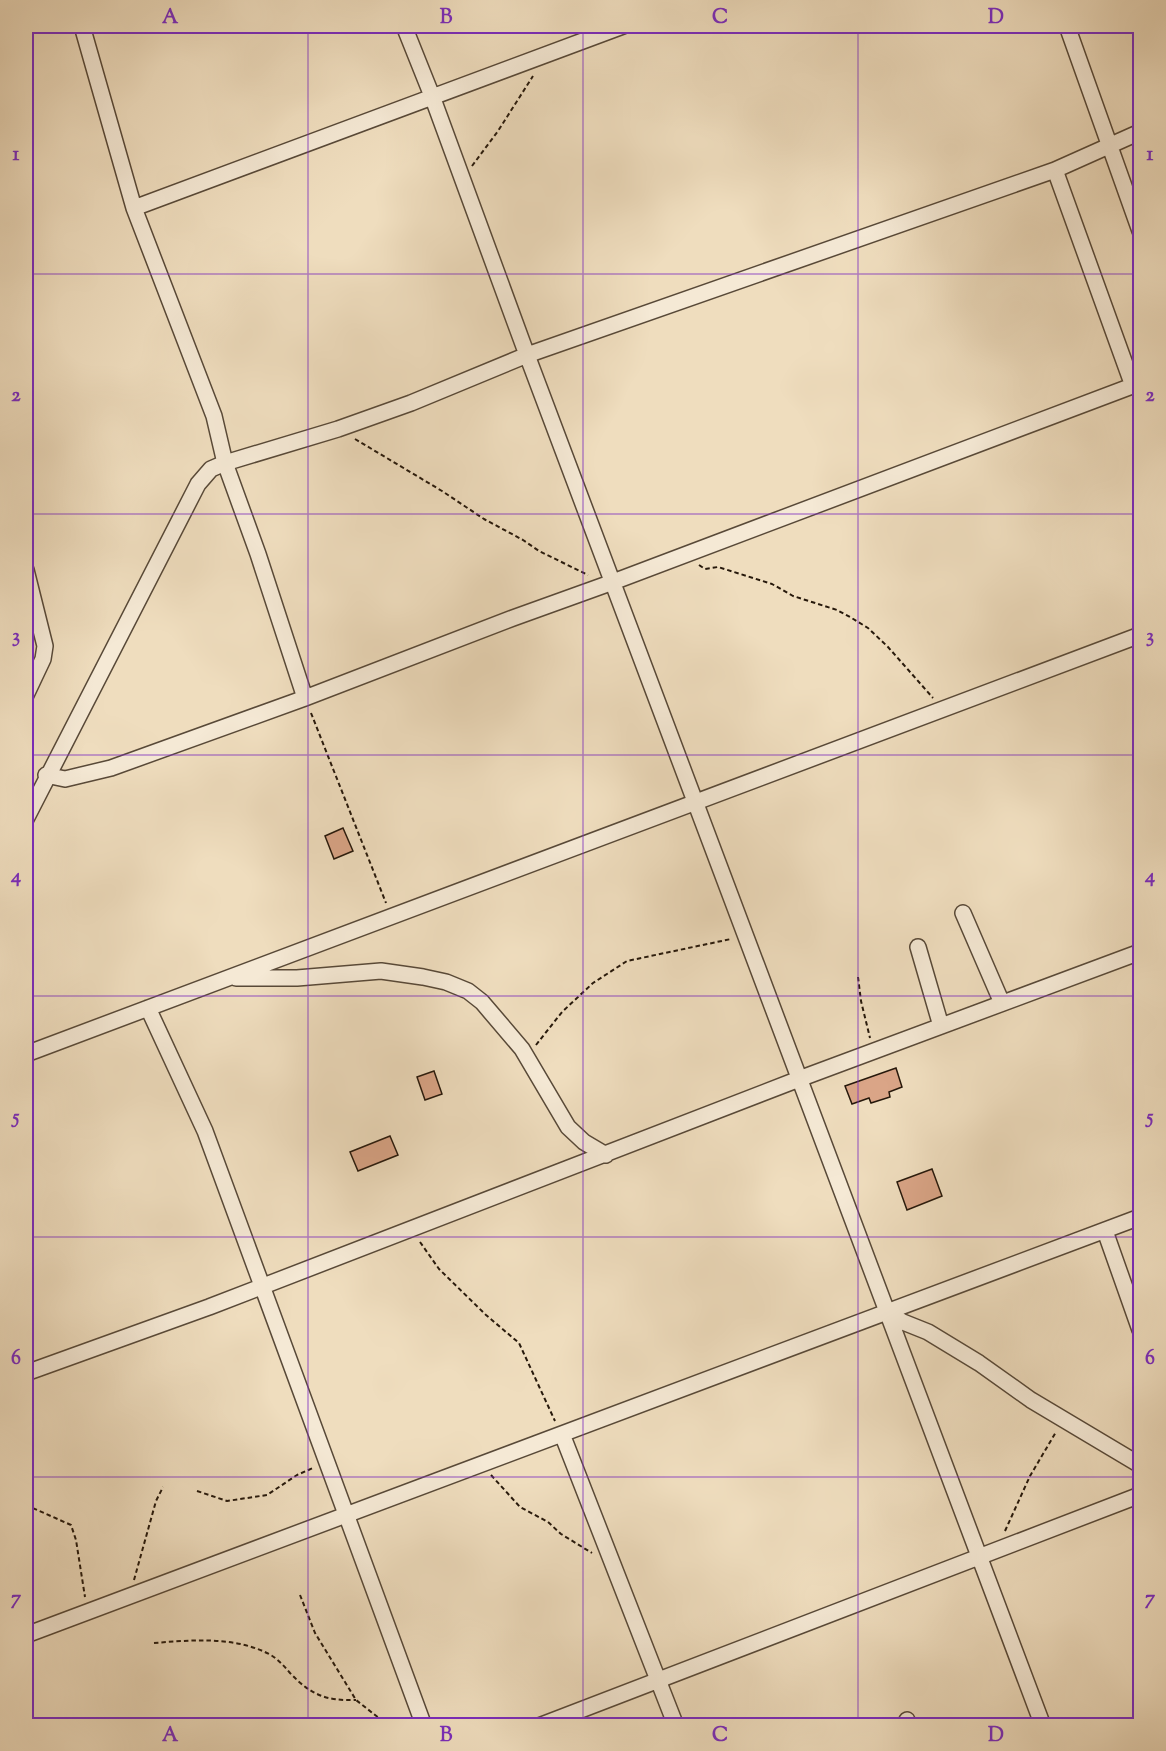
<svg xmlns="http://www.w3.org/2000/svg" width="1166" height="1751" viewBox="0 0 1166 1751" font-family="'Sorts Mill Goudy',serif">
	<rect width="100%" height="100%" fill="#efddbe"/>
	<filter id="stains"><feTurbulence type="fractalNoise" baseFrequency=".00333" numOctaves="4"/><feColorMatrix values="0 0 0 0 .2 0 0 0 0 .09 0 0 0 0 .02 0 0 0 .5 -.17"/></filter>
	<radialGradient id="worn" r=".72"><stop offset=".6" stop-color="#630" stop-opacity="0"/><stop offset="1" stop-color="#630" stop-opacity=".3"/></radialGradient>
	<path fill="#daa587" stroke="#26180b" stroke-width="1.5" d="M343,828L353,851L334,859L325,836Z
		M896,1068L902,1087L889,1092L890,1097L871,1103L869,1098L852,1104L845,1086Z
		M434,1071L442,1094L425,1100L417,1077Z
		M390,1136L398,1155L358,1171L350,1152Z
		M932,1169L942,1196L907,1210L897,1182Z"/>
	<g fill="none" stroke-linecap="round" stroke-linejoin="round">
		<defs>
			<path id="minor" d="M82,26L134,208L214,416L225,463L258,554L305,698
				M404,26L432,96L527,355L1043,1726
				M1067,26L1140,231
				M1055,170L1133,386
				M134,208L623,26
				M26,570L45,646L43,659L26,695
				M46,775L65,779L111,768L305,698L513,618L613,582L1140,383
				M26,819L198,484L211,469L225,463L338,429L411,403L527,355L1055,170L1140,132
				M963,913L1002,1003
				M918,947L941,1026
				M236,978H297L381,971L423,977L446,982L468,991L482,1002L522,1049L568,1127L584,1142L606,1155
				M148,1008L205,1131L424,1726
				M26,1054L1140,635
				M1105,1231L1140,1330
				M887,1312L903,1322L928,1332L979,1363L1031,1400L1140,1465
				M26,1373L209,1307L799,1079L1140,952
				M562,1434L676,1726
				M26,1635L1140,1217
				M907,1720L909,1726
				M539,1726L1140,1495"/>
		</defs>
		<use href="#minor" stroke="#584938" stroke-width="18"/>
		<path stroke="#26180b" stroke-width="2" stroke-dasharray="4.5 3" stroke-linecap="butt" d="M472,166L498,131L533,76
			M355,439L442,491L484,519L523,540L539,551L588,575
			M699,565L705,569L718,567L772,584L793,596L837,610L850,617L868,628L888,647L933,698
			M311,713L386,903
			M858,977L861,1001L870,1038
			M536,1045L562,1012L593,983L627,961L731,939
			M420,1242L439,1269L486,1315L519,1343L555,1421
			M1135,1343L1140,1354
			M491,1475L520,1507L548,1522L561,1534L592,1553
			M197,1491L227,1501L267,1495L297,1475L313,1468
			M26,1505L71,1525L76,1540L85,1597
			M1005,1531L1030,1476L1056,1432
			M134,1580L156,1501L163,1487
			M300,1595L315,1633L356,1700L389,1726
			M154,1643C192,1640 234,1636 269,1654C278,1659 284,1666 290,1673C311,1695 326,1701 356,1700"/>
		<use href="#minor" stroke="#f5e9d5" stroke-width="15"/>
	</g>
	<path fill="none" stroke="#7b2cbf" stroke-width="1.5" stroke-opacity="0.55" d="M308,26V1726M583,26V1726M858,26V1726M26,274H1140M26,514H1140M26,755H1140M26,996H1140M26,1237H1140M26,1477H1140"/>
	<rect width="1166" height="1751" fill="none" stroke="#efddbe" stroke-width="66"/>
	<rect x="33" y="33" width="1100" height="1685" fill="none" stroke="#7b2cbf" stroke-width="2"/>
	<g font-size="20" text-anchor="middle" font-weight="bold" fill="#7b2cbf">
		<text x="170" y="23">A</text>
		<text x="446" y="23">B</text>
		<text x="720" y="23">C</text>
		<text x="996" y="23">D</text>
		<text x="16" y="160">1</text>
		<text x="1150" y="160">1</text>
		<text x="16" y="401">2</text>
		<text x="1150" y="401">2</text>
		<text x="16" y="642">3</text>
		<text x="1150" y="642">3</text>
		<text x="16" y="882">4</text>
		<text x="1150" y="882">4</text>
		<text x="16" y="1123">5</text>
		<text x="1150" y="1123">5</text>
		<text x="16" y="1364">6</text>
		<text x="1150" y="1364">6</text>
		<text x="16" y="1604">7</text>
		<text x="1150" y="1604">7</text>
		<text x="170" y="1741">A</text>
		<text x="446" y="1741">B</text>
		<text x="720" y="1741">C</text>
		<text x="996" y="1741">D</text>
	</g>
	<rect width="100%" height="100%" filter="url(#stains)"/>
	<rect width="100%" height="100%" fill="url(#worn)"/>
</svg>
